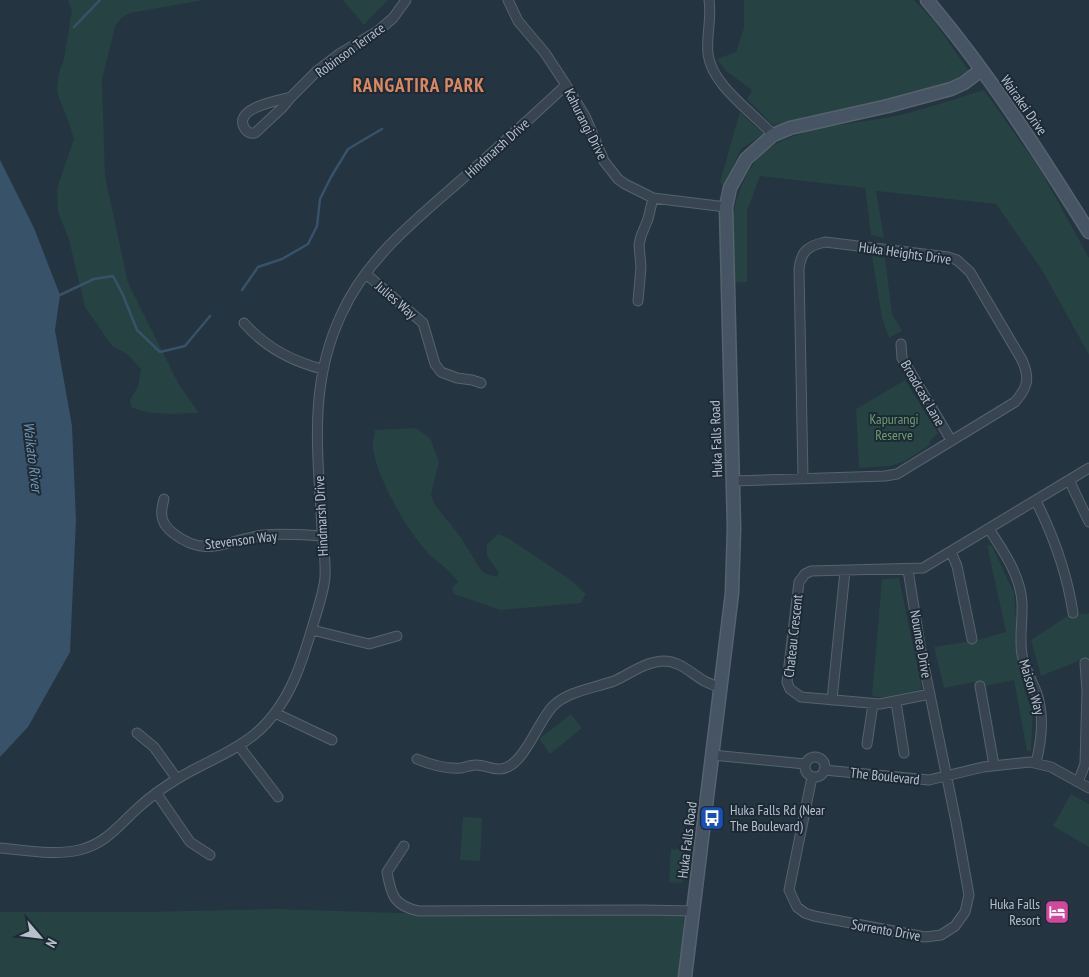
<svg xmlns="http://www.w3.org/2000/svg" width="1089" height="977" viewBox="0 0 1089 977" font-family="'PT Sans Narrow',sans-serif">
	<rect width="100%" height="100%" fill="#243441"/>
	<path fill="#264242" d="M68,0H204L130,13L121,18L115,27L102,79L105,176L128,283L178,383L199,413C175,414 152,416 131,407L130,400L138,386L141,369L127,354L112,346L85,307L69,240L58,212L57,188L74,139L69,123L58,95L57,86L59,72L64,59L72,10Z
		M343,0H388L364,25Z
		M744,0H914L934,21L969,71L938,88L773,125L747,99L752,90L726,71L717,59L736,52L744,28Z
		M984,90L1040,169L1089,258V355L1042,270L996,204L876,191L884,238L871,235L865,188L760,176L747,211V282L733,283C733,256 729,217 739,192C745,177 754,158 768,149C804,124 862,124 904,114C931,107 957,98 984,90Z
		M740,112L764,134L741,149L724,186L720,182Z
		M872,256L885,258L892,314L902,331L889,338L882,318Z
		M905,380L938,433L930,441V445L905,461L890,466L859,468L856,409Z
		M416,428L430,438L439,462L431,494L435,505L460,536L479,567L484,573L497,577L499,573L487,556V544L498,534L508,538L568,578L586,594L581,603L500,610L454,594L452,588L458,582C450,569 437,563 427,552C406,529 378,480 373,449C372,443 374,436 375,430Z
		M987,545L992,546L1014,593L1016,618V654L1024,689L1033,713L1031,751H1027L1014,680L976,688L974,682L944,688L934,647L978,640L1006,632Z
		M899,578L922,689L884,698L872,696L882,579Z
		M1089,613V659L1079,661L1041,676L1031,640L1069,615Z
		M571,714L582,728L550,754L539,739Z
		M1071,794L1089,804V847L1053,826Z
		M463,817L482,818L480,861L460,860Z
		M671,849L684,850L682,883L669,882Z
		M276,909L462,915L684,916L680,977H0V912H145Z"/>
	<path fill="#375269" d="M0,160L34,228L60,295L55,330L72,426L76,520L70,652L28,727L0,757Z"/>
	<g fill="none" stroke-linecap="round" stroke-linejoin="round">
		<path stroke="#375269" stroke-width="2.5" d="M74,27L100,0
			M242,290L258,267L282,259L308,244L317,226L320,199L331,177L348,149L382,129
			M60,295L94,279L113,276L123,295L137,330L160,352L185,346L210,316"/>
		<defs>
			<path id="street" d="M508,0L518,21L545,53L566,85L585,116L604,161L618,179L625,184L653,198L726,207
				M709,0C712,18 706,36 708,54C712,86 753,112 773,135
				M291,97C280,100 231,108 245,129C248,133 251,134 255,133L282,108L291,97L318,70L339,54L378,31L393,18L406,0
				M366,274L423,323L435,364L441,372L457,378L472,380L481,383
				M638,301L641,267L639,245L641,236L648,219L653,198
				M244,323C265,347 291,361 322,369
				M901,344L902,358L951,440
				M1069,480L1089,522
				M733,481L885,476L897,474L1015,402C1028,387 1030,378 1022,360L970,272L957,260L948,257L825,242C808,246 801,251 799,269L803,478
				M164,499C160,513 160,523 173,533C207,560 228,539 264,535C283,533 303,535 322,536
				M1036,501C1054,537 1067,573 1073,613
				M989,529C1003,551 1020,574 1022,602C1023,620 1019,637 1022,655C1025,668 1031,679 1036,691C1045,714 1042,739 1036,763
				M951,552L957,566L972,639
				M312,630L369,644L397,636
				M980,686L994,765
				M930,694L880,704L801,697L790,689L787,682L799,582L805,574L811,571L923,568L1089,468
				M832,700L845,571
				M896,702L904,753
				M275,713L332,740
				M137,733L154,747L177,779
				M867,744L873,704
				M239,746L278,797
				M712,755L805,764
				M805 767a10 10 0 1 1 20 0a10 10 0 1 1-20 0Z
				M417,759C431,765 446,769 461,768C466,767 471,765 476,765C484,765 491,769 499,769C524,769 537,721 554,705C569,691 595,688 614,681C630,674 644,662 663,661C687,661 696,683 721,687
				M824,770L929,780L983,767L1030,762L1051,767L1089,788
				M813,777L811,782L789,890L797,907L805,913L814,916L925,937L941,935L955,926L965,912L969,895L956,822L921,651L908,570
				M1078,782L1085,764L1087,691L1085,663
				M157,794L190,842L210,855
				M404,846L387,872C391,895 394,906 419,911L643,910L694,911
				M0,848C25,850 54,856 79,850C106,844 120,824 139,807C150,797 164,787 177,779C203,763 232,753 255,734C290,705 303,660 315,618C319,605 324,590 325,577C326,561 323,544 322,529C318,453 308,386 341,315C366,259 415,220 460,181C496,149 531,118 566,85"/>
			<path id="secondary" d="M927,0C988,72 1039,152 1089,232
				M685,977L732,593L734,528L726,207L730,188L746,159L773,135L790,128L888,106L951,89L964,83L981,70"/>
		</defs>
		<use href="#street" stroke="#56636e" stroke-width="11"/>
		<use href="#secondary" stroke="#56636e" stroke-width="15"/>
		<use href="#street" stroke="#384551" stroke-width="9"/>
		<use href="#secondary" stroke="#465464" stroke-width="12"/>
	</g>
	<defs>
		<symbol id="bus-square" viewBox="-11 -11 22 22"><rect x="-9" y="-9" width="18" height="18" rx="4" fill="#1a4fb4" stroke="#1d2a36"/><path d="M-5-6H5V4H4V6H2V4H-2V6H-4V4H-5ZM-3.5-4V0h7V-4ZM-3.5 1.2v1.5H-2V1.2ZM2 1.2v1.5H3.5V1.2Z" fill="#fff"/></symbol>
		<symbol id="hotel-square" viewBox="-11 -11 22 22"><rect x="-9" y="-9" width="18" height="18" rx="4" fill="#d1479c" stroke="#1d2a36"/><path d="M-6-4.5h1.5V1H6V5H4.5V3h-9V5H-6ZM-4 0a1.8 1.8 0 1 1 3.6 0ZM.5 0V-2.5h3Q6-2.5 6 0Z" fill="#fff"/></symbol>
	</defs>
	<g fill-rule="evenodd">
		<use href="#bus-square" x="698" y="804" width="28" height="28"/>
		<use href="#hotel-square" x="1043" y="898" width="28" height="28"/>
	</g>
	<g text-anchor="middle" dominant-baseline="central" stroke-width="4" stroke-linejoin="round" paint-order="stroke">
		<g font-size="14" fill="#b5c0cb" stroke="#1d2a36">
			<text transform="translate(350 50) rotate(-36)">Robinson Terrace</text>
			<text transform="translate(1024 105) rotate(55)">Wairakei Drive</text>
			<text transform="translate(586 124) rotate(63)">Kahurangi Drive</text>
			<text transform="translate(497 148) rotate(-42)">Hindmarsh Drive</text>
			<text transform="translate(905 253) rotate(8)">Huka Heights Drive</text>
			<text transform="translate(396 300) rotate(41)">Julies Way</text>
			<text transform="translate(923 393) rotate(60)">Broadcast Lane</text>
			<text transform="translate(716 439) rotate(-92)">Huka Falls Road</text>
			<text transform="translate(321 516) rotate(-93)">Hindmarsh Drive</text>
			<text transform="translate(241 540) rotate(-7)">Stevenson Way</text>
			<text transform="translate(793 636) rotate(-84)">Chateau Crescent</text>
			<text transform="translate(921 644) rotate(80)">Noumea Drive</text>
			<text transform="translate(1032 687) rotate(73)">Maison Way</text>
			<text transform="translate(885 776) rotate(6)">The Boulevard</text>
			<text transform="translate(687 840) rotate(-83)">Huka Falls Road</text>
			<text transform="translate(886 930) rotate(10)">Sorrento Drive</text>
		</g>
		<g font-size="14" fill="#6a9d70" stroke="#1d2a36">
			<text x="894" y="419">Kapurangi<tspan x="894" dy="16">Reserve</tspan></text>
		</g>
		<g font-size="14" fill="#b5c0cb" stroke="#1d2a36" text-anchor="start">
			<text x="730" y="810">Huka Falls Rd (Near<tspan x="730" dy="16">The Boulevard)</tspan></text>
			<text x="1040" y="904" text-anchor="end">Huka Falls<tspan x="1040" dy="16">Resort</tspan></text>
		</g>
		<g font-size="15" font-style="italic" fill="#7395b0" stroke="#1d2a36">
			<text transform="translate(33 457) rotate(83)">Waikato River</text>
		</g>
		<g font-size="19" font-weight="bold" letter-spacing="1" fill="#db8760" stroke="#1d2a36">
			<text x="419" y="85">RANGATIRA PARK</text>
		</g>
	</g>
	<g transform="translate(40 937) rotate(118)" stroke="#1d2a36" stroke-width="4" paint-order="stroke">
	<path d="M0-4L9 19L0 12L-9 19Z" fill="#b5c0cb"/>
	<text y="-8" font-size="14" font-weight="bold" text-anchor="middle" fill="#b5c0cb">N</text>
	</g>
</svg>
